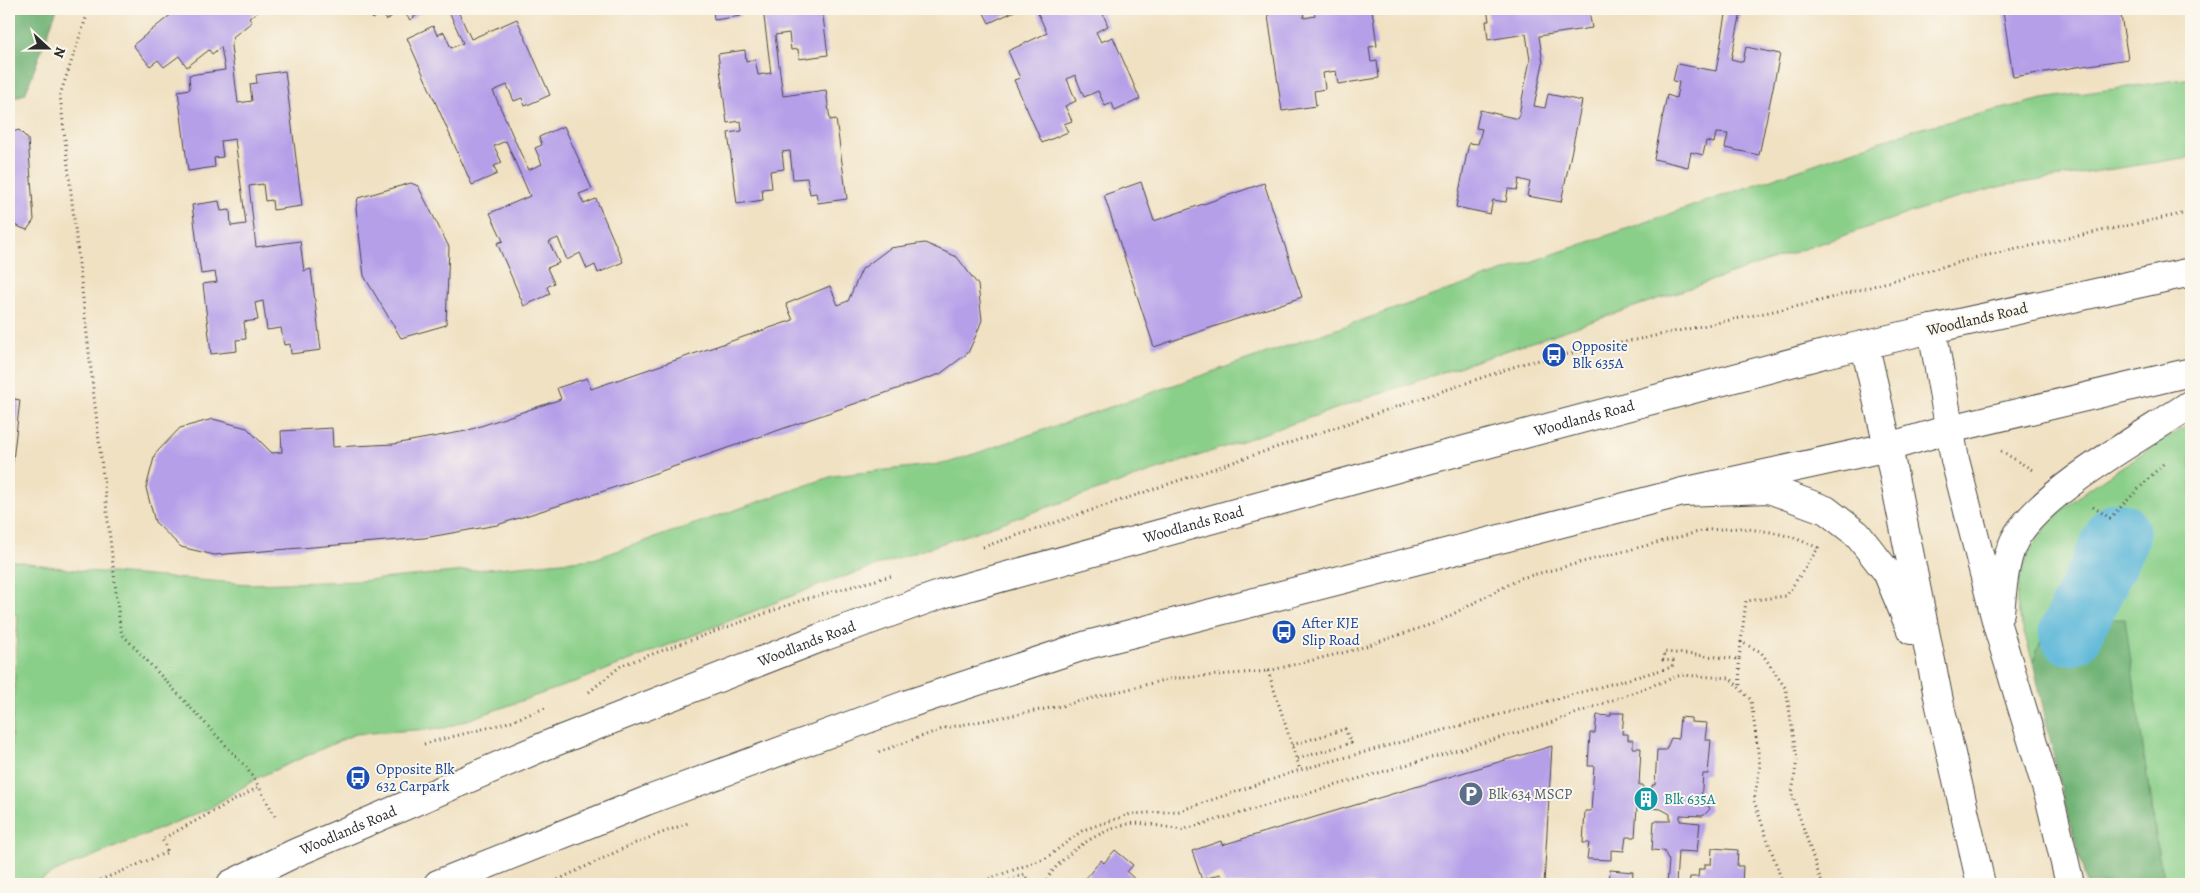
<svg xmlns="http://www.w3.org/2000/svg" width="2200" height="893" viewBox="0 0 2200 893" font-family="Alegreya,serif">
	<rect width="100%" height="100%" fill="#fbf7ec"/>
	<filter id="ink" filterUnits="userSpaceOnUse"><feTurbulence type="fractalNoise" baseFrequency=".02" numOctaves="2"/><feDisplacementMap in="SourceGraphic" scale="10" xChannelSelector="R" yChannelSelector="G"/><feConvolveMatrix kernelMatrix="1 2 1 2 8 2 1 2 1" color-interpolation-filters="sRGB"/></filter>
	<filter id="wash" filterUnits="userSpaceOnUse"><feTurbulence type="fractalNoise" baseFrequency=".0096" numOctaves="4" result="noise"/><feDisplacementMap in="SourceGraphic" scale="20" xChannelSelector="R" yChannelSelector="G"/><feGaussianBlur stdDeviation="1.12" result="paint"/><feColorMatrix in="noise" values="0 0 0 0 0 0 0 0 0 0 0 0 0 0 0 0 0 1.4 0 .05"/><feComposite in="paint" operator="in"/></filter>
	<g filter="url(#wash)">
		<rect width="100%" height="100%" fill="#f0e1c2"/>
		<path fill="#8acf89" stroke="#5a7d5a" d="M2191,78V157L2002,186L1930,206L817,586L583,679L445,728L355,734L257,778L210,808L57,871L33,884H9V782L18,615L9,614V560L74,570L249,584L359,581L594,559L833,476L948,463L1913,130L2043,99Z
			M2191,424V884H2166L2158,854L2150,789L2044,633L2033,662C2029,647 2015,609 2017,596C2023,531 2074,498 2123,466C2146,451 2168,436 2191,424Z"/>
		<path fill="#6fb275" stroke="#4d6e50" d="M9,9H57L25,94L9,99Z
			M2125,619L2158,854L2166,884H2087L2063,797L2033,662L2044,633L2058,620Z"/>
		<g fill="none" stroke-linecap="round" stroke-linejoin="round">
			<path stroke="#5cb7d9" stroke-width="64" d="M2071,633L2118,534"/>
		</g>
		<g id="blocks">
			<path fill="#b59fe9" d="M178,9H261L249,18L252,22L234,36L231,46L238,103L252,101L250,84L257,83L256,75L285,71L302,206L273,210L272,200L265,201L263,184L249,186L256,247L300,241L304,271L311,269L321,350L291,354L290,344L284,345L281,328L267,330L263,301L255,303L258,320L244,322L246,339L236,340L237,351L211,354L203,284L217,282L215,272L201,274L192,205L219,201L221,211L230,210L231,226L246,224L235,139L221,141L223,157L214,158L215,167L188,171L178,91L190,89L189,75L225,70L221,47L212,54L209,50L187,67L179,56L164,67L158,60L150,66L133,45Z
				M365,9H401L387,20L381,13L373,19Z
				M401,9H425L410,20Z
				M448,9H457L471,39L517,19L550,95L525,106L522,98L514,101L507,85L493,91L528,170L542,164L535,148L542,145L539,137L564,126L592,189L579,194L584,204L596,199L623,262L598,273L595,265L587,269L580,253L567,260L558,238L549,242L559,263L547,268L554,283L547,287L550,294L524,306L497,243L503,241L490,213L530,196L506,141L494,146L502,163L494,166L497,174L472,185L407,38L433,26L437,35L444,32L451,48L463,43Z
				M713,9H740L741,16L714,20Z
				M763,9H822L828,55L799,59L798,49L791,50L789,33L775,35L783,96L826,90L830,120L836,119L847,199L818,203L816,193L810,194L807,178L793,179L790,151L782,152L784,169L770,171L772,188L762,189L763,200L737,204L728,133L742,131L741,121L727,123L718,54L745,50L746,61L755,59L758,75L771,73Z
				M982,9H1014L1015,11L989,23Z
				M1036,9H1101L1108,26L1096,32L1101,42L1113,37L1140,99L1115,111L1112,103L1105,106L1098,91L1084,97L1075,75L1067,79L1076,101L1065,106L1072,121L1064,124L1068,132L1042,143L1014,80L1020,78L1008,51L1047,33Z
				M1267,9H1303L1304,18L1315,16L1314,9H1372L1377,46L1369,47L1371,62L1377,61L1379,78L1338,84L1336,71L1323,73L1325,89L1314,91L1316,106L1282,111Z
				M1487,9H1582V12L1589,11L1592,28L1539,36L1543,63L1534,106L1545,108L1548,94L1582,101L1561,202L1527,196L1530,182L1519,179L1517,190L1508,189L1506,202L1493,200L1490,214L1456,207L1469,143L1478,144L1482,129L1476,128L1480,110L1518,119L1530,60L1526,34L1488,40L1486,21H1489Z
				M1727,9H1739L1740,17L1731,59L1743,62L1746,47L1780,54L1759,155L1725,148L1728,134L1716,133L1714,143L1706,141L1703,155L1691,152L1688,167L1654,159L1667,95L1676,98L1679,82L1673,81L1677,64L1716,71Z
				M2019,9H2120L2128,59L2013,77L2003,11Z
				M19,130L28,139L34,220L27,230L9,223V133Z
				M1141,182L1154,221L1264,183L1302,297L1154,347L1104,195Z
				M411,183L418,186L449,247L446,325L401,338L364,276L356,208L358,198Z
				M925,243L957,257L978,285L982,320L977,333L968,353L940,374L601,492L497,525L424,538L214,555L181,547L155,522L146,488L155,454L180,428L213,419L247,428L272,453L282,452L281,431L332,428L333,447L394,444L466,431L561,399L557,388L587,378L591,389L793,320L786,304L830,286L838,305L848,301L862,269L890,248Z
				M9,398L20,400L10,486L9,485Z
				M1611,713H1624L1622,734H1628V740H1633V748H1641L1639,785H1643L1642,797L1652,798V785H1655L1657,750H1666L1671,738L1678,739L1680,717L1691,718V722L1707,723L1705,740H1711L1708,774H1703L1701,801L1707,803L1710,809L1703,816L1680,815V821L1700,823L1697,852L1678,851L1676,884H1667L1669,861L1664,851L1652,850L1654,821H1670V814L1661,809L1637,807L1635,837H1626L1624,851L1611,850V860L1587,859L1589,843H1583L1585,811H1591L1594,766H1588L1590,733H1595L1597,715L1611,716Z
				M1552,746L1544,884H1225L1220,874L1202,880L1192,851L1221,841L1222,845Z
				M1712,848L1738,850L1737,866H1743L1742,884H1689L1690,877H1698L1699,869H1705V864H1711Z
				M1115,850L1133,865L1127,872L1138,882L1136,884H1081L1101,860L1104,863Z
				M1610,870L1633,872L1632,882L1641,884H1609Z"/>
		</g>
	</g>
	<g filter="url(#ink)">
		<use href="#blocks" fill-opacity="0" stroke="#494642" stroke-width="1"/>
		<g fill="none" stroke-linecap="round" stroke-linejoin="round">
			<defs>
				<path id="primary" d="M1932,329L2191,272
					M1950,429L2191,372"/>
				<g id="trunk">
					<path id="s1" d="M231,884L295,853L547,745L820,638L942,594L1401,467L1824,354L1932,329"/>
					<path d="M438,884L646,801L908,704L1087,645L1683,492L1888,447L1950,429"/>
				</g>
				<path id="motorway" d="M1932,329L1955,460L1998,628L2050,800L2070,884
					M1865,346L1888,447L1940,706L1981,884
					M1683,492L1769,489L1826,510L1857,534L1887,572L1911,630
					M2000,612C2003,586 2004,557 2018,534C2049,487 2143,436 2191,404"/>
			</defs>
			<use href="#primary" stroke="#494642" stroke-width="30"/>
			<use href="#trunk" stroke="#494642" stroke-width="30"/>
			<use href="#motorway" stroke="#494642" stroke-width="30"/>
			<path stroke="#494642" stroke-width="3" stroke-dasharray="1 4" stroke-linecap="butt" d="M89,9L60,95L120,627L122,634L246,767L259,787
				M2001,451L2034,471
				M2093,507L2110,518L2165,462
				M983,547L1525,363L1812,303L1974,258L2191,212
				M1741,642L1746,601L1786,596L1819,547
				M1739,659L1740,688
				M1268,671L1300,770
				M589,692L622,665L805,599L891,576
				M424,744L506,723L548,707
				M1292,745L1345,729L1351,743L1297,759
				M879,752L945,728L1061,706L1168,679L1268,671L1354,650L1438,622L1521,578L1706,530L1740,528L1771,532L1792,537L1819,548
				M91,884L168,852L162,839L259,787L275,816
				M549,884L633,844L688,823
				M975,884L1046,858L1083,830L1131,814L1179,811L1300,770L1672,667L1673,661L1663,660L1664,652L1739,659L1741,642L1761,652L1786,689L1797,759L1792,794L1822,884
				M1000,884L1025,874L1028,884
				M1044,884C1060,855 1095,832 1128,824C1140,821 1168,828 1182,830L1547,724L1681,675L1730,678L1751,700L1760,766L1754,801L1783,884"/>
			<use href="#primary" stroke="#fff" stroke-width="28"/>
			<use href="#trunk" stroke="#fff" stroke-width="28"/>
			<use href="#motorway" stroke="#fff" stroke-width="28"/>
		</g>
	</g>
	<defs>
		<symbol id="bus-disc" viewBox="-11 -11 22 22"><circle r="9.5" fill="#1a4fb4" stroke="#fbf7ec"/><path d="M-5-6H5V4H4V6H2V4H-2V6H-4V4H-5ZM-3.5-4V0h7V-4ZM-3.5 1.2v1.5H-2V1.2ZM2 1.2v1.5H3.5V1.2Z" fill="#fff"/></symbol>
		<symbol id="parking-disc" viewBox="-11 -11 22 22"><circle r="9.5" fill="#5c6f8a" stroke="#fbf7ec"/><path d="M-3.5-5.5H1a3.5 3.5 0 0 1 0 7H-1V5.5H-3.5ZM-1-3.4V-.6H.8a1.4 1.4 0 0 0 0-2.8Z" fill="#fff"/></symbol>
		<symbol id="building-disc" viewBox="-11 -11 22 22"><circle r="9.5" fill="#0f9aa8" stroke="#fbf7ec"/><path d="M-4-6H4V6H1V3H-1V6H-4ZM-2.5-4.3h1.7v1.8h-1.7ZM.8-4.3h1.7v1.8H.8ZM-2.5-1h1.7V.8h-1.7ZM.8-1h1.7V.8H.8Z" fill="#fff"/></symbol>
	</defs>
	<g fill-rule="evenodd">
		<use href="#bus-disc" x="1540" y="341" width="28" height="28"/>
		<use href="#bus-disc" x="1270" y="618" width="28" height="28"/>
		<use href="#bus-disc" x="344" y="764" width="28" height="28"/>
		<use href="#parking-disc" x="1457" y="780" width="28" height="28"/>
		<use href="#building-disc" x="1632" y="785" width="28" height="28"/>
	</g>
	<g text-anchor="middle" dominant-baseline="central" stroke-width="4" stroke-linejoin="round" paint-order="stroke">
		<g font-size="15" fill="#2b2b2b" stroke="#fbf7ec">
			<text transform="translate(1977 319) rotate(-13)">Woodlands Road</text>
			<text stroke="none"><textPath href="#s1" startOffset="1434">Woodlands Road</textPath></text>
			<text stroke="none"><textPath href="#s1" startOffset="1029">Woodlands Road</textPath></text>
			<text stroke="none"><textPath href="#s1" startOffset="624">Woodlands Road</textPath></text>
			<text stroke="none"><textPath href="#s1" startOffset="129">Woodlands Road</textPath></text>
		</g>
		<g font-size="15" fill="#164399" stroke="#fbf7ec" text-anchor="start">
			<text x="1572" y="346">Opposite<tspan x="1572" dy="17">Blk 635A</tspan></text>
			<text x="1302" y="623">After KJE<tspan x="1302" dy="17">Slip Road</tspan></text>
			<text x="376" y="769">Opposite Blk<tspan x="376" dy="17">632 Carpark</tspan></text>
		</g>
		<g font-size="15" fill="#4e5e75" stroke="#fbf7ec" text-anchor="start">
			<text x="1488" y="794">Blk 634 MSCP</text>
		</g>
		<g font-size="15" fill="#0d838f" stroke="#fbf7ec" text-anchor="start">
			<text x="1664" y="799">Blk 635A</text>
		</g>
	</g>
	<rect width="2200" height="893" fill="none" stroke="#fbf7ec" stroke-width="30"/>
	<g transform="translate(48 48) rotate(111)" stroke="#fbf7ec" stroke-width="4" paint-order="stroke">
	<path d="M0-4L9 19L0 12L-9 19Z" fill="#2b2b2b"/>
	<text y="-8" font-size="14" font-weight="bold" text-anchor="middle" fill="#2b2b2b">N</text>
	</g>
</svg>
